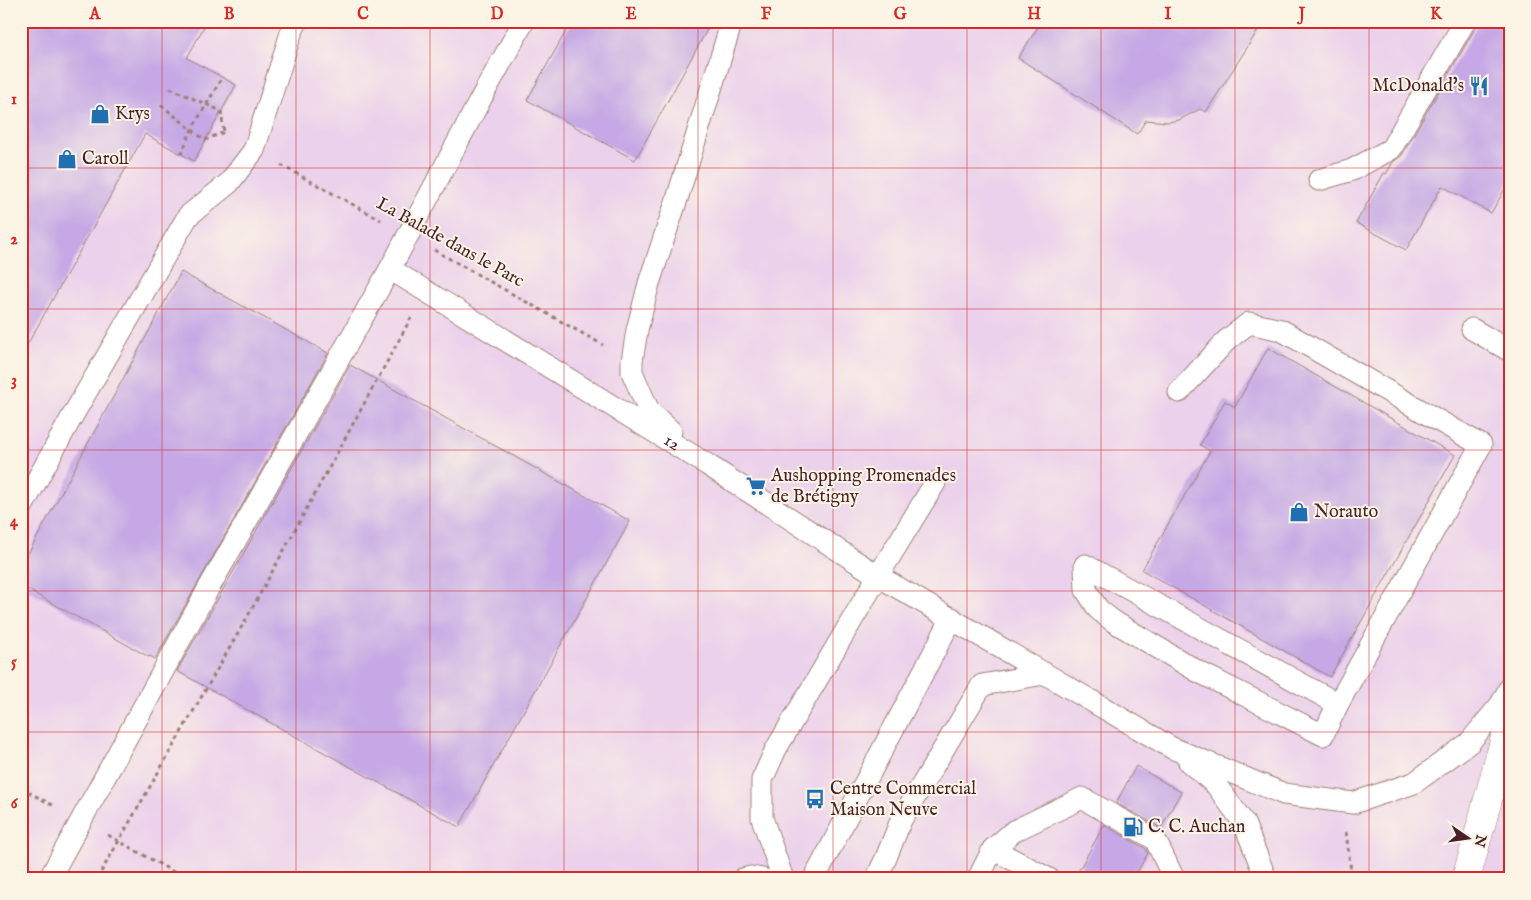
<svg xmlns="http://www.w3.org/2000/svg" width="1531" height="900" viewBox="0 0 1531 900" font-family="'IM FELL English',serif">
	<rect width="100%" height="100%" fill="#fcf5e5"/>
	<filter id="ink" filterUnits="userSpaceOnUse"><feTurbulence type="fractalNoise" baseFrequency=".02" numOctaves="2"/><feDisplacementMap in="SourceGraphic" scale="10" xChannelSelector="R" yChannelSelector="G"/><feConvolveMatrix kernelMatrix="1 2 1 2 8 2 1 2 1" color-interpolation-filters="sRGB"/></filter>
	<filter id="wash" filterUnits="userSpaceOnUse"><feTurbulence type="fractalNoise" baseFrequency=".0096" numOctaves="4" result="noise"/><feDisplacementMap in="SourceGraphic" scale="20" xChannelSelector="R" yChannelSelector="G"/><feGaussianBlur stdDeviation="1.12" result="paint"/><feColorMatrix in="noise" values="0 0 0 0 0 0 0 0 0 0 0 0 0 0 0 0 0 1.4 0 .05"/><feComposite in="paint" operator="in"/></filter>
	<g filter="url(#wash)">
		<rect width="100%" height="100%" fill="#f3e2c6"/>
		<path fill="#ebd1eb" d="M21,21H1510V879H21Z"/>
		<g id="blocks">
			<path fill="#c5a8e5" d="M21,21H207L187,58L236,85L194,161L145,134L21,356Z
				M572,21H712L635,160L527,100Z
				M1042,21H1264L1206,112L1200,109L1179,120L1168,122L1146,120L1137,134L1018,58Z
				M1477,21H1510V180L1491,213L1442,186L1406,250L1356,223L1384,173L1386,174L1393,162L1402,155L1476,27Z
				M181,272L328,353L155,659L150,656L149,657L21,586V567Z
				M1268,348L1455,455L1330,677L1142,570L1210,451L1200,445L1225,401L1235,407Z
				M350,365L630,521L459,827L177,671Z
				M1136,766L1181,792L1161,828L1116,803Z
				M1104,825L1145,848L1148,853L1133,879H1074Z"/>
		</g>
	</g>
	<g filter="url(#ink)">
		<use href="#blocks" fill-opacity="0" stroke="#9e8078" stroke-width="1"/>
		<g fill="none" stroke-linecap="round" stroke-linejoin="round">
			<defs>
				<g id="service">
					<path d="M1319,180L1352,170L1391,149L1465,21"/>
					<path id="s1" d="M390,269L708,465L878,576L1172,748L1284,794L1353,803L1414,783L1469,743L1501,704L1510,687"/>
					<path d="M1472,329L1510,351"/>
					<path d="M1179,392L1227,340L1249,323L1281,330L1481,445L1338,704L1085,565L1086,590L1098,609L1113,621L1197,671L1323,735L1338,704"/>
					<path d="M671,431L649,411L632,372V361L637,330L649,283L677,199L732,21"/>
					<path d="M21,509L73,415L188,216L229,183L254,150L291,33L297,21"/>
					<path d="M1189,762L1216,785L1244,823L1266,879"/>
					<path d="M993,849L1014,831L1082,798L1155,839L1174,879"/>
					<path d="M49,879L207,591L390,269L485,91L524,21"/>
					<path d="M743,879L751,877L763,879"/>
					<path d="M783,879L762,818V780L776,749L878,576L935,483"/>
					<path d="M814,879L952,618"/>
					<path d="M876,879L886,858L901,820L982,685L1044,674"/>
					<path d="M978,879L993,849L1049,879"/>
				</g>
				<path id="minor" d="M1466,879L1510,720"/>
			</defs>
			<use href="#service" stroke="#9e8078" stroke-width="23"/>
			<use href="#minor" stroke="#9e8078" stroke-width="29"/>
			<path stroke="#9e8078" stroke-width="3" stroke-dasharray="4 4" stroke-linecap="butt" d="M964,21L971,23L973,21
				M170,88L221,111L224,132
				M161,105L205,140L224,132L226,133
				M181,154L192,129L222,78
				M281,165L381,220
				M434,250L603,345
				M21,788L54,806
				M1346,832L1352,879
				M108,835L186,879
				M97,879L249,614L411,318"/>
			<use href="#service" stroke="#fff" stroke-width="21"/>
			<use href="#minor" stroke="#fff" stroke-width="28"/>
		</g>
	</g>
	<path fill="none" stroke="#d62828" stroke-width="1" stroke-opacity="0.55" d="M162,21V879M296,21V879M430,21V879M564,21V879M698,21V879M833,21V879M967,21V879M1101,21V879M1235,21V879M1369,21V879M21,168H1510M21,309H1510M21,450H1510M21,591H1510M21,732H1510"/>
	<defs>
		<symbol id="restaurant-bare" viewBox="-9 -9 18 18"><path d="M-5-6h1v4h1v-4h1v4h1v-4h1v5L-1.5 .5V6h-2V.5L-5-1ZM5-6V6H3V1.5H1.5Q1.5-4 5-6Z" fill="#1f6fb2" stroke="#fcf5e5" stroke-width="2.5" paint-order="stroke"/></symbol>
		<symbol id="shop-bare" viewBox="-9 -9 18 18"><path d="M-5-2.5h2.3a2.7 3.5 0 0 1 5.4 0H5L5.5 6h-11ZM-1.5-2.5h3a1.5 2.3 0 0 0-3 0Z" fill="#1f6fb2" stroke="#fcf5e5" stroke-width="2.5" paint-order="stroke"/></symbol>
		<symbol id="supermarket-bare" viewBox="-9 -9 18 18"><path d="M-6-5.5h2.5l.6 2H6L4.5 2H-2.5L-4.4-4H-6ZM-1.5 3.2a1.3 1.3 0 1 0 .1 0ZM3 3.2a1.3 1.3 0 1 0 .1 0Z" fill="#1f6fb2" stroke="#fcf5e5" stroke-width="2.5" paint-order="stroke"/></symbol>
		<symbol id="bus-bare" viewBox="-9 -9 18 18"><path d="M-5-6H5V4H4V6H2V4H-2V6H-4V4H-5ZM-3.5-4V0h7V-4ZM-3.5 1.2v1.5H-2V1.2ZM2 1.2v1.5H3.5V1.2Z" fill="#1f6fb2" stroke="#fcf5e5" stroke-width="2.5" paint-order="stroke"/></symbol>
		<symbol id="fuel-bare" viewBox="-9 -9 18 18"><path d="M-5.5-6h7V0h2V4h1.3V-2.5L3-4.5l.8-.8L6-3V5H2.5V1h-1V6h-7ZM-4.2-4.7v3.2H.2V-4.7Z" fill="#1f6fb2" stroke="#fcf5e5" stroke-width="2.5" paint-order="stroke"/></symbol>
	</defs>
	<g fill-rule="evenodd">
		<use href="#restaurant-bare" x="1465" y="72" width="28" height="28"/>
		<use href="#shop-bare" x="86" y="100" width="28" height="28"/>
		<use href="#shop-bare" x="53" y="145" width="28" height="28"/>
		<use href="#supermarket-bare" x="742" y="472" width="28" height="28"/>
		<use href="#shop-bare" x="1285" y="498" width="28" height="28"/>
		<use href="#bus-bare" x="801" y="785" width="28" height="28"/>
		<use href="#fuel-bare" x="1119" y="813" width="28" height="28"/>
	</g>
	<g text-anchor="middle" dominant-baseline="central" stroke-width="4" stroke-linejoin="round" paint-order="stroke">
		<g font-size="18" fill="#4a1f2b" stroke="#fcf5e5" text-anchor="start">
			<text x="1464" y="86" text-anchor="end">McDonald's</text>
			<text x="115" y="114">Krys</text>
			<text x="82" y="159">Caroll</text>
			<text x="771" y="476">Aushopping Promenades<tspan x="771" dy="21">de Brétigny</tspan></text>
			<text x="1314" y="512">Norauto</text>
			<text x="830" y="789">Centre Commercial<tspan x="830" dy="21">Maison Neuve</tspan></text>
			<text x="1148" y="827">C. C. Auchan</text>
		</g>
		<g font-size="18" fill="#4a1f2b" stroke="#fcf5e5">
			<text transform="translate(450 243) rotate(29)">La Balade dans le Parc</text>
			<text stroke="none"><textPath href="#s1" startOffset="331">12</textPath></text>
		</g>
	</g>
	<rect width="1531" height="900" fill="none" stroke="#fcf5e5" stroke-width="55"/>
	<g transform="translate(1468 838) rotate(103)" stroke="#fcf5e5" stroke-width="4" paint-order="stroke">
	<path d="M0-4L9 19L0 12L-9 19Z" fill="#4a1f2b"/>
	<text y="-8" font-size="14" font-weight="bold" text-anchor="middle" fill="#4a1f2b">N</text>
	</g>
	<rect x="28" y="28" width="1476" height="844" fill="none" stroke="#d62828" stroke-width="2"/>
	<g font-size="16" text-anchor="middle" font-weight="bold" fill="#d62828">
		<text x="95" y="19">A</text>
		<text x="229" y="19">B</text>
		<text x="363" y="19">C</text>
		<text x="497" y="19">D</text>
		<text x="631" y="19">E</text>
		<text x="766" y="19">F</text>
		<text x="900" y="19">G</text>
		<text x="1034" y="19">H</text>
		<text x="1168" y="19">I</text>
		<text x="1302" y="19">J</text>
		<text x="1436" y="19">K</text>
		<text x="14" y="104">1</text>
		<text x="14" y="244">2</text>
		<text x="14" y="385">3</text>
		<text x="14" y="526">4</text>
		<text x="14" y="667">5</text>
		<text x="14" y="808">6</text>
	</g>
</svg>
